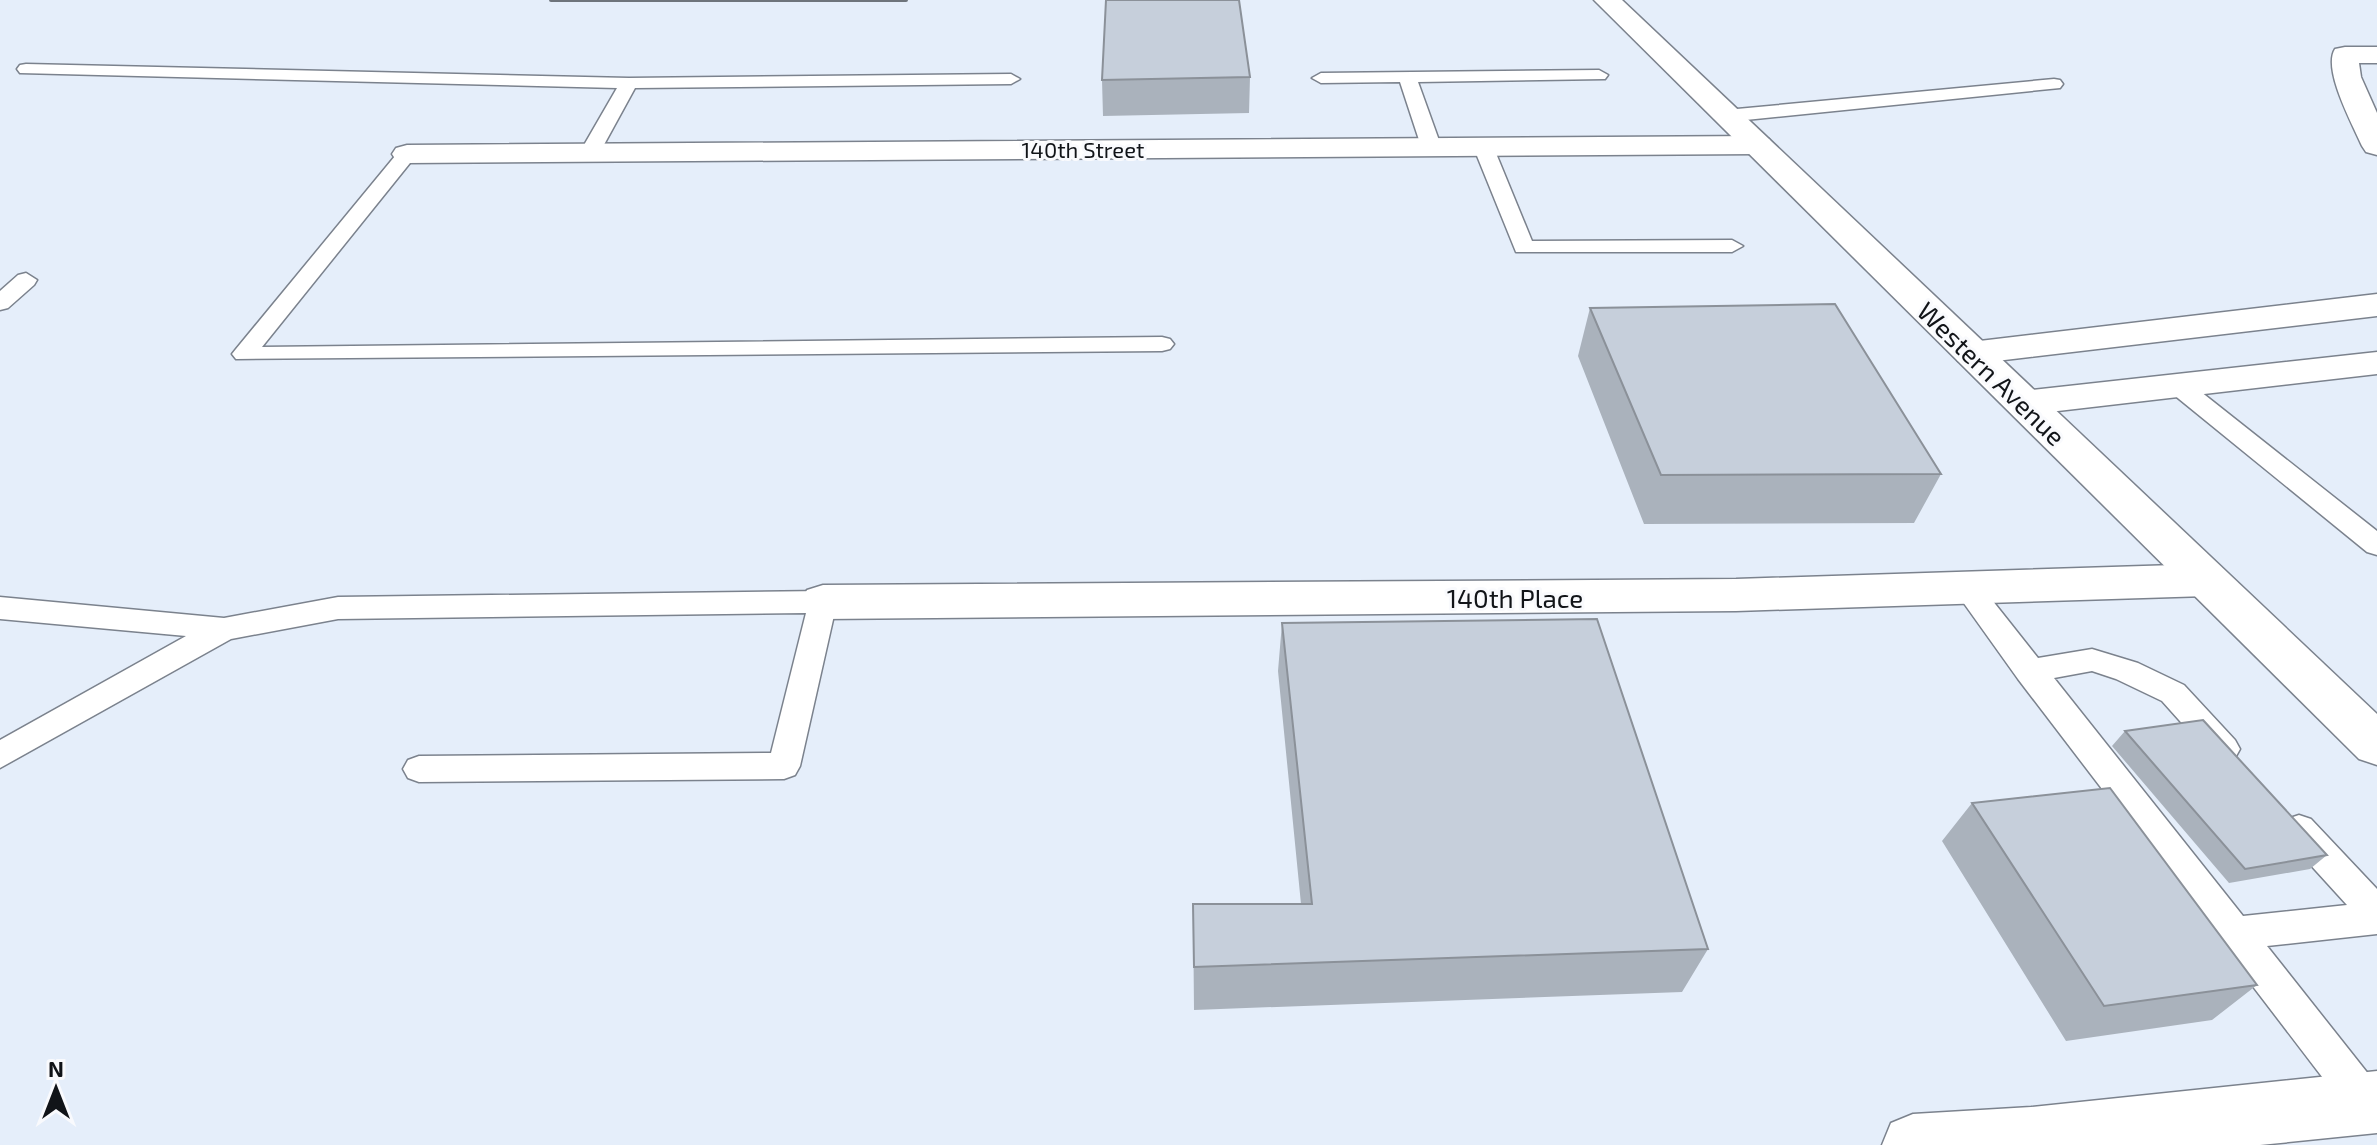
<svg xmlns="http://www.w3.org/2000/svg" width="2377" height="1145" viewBox="0 0 2377 1145" font-family="'Exo 2',sans-serif">
	<rect width="100%" height="100%" fill="#e5eefa"/>
	<g fill="none" stroke-linecap="round" stroke-linejoin="round">
		<defs>
			<path id="service" d="M26,64L629,78L1011,74L1020,79L1011,84L635,88L600,152L590,158L580,152L617,88L20,73L17,69L20,65Z
				M1599,70L1608,75L1605,79L1418,82L1441,146L1431,152L1421,146L1400,82L1321,83L1312,78L1321,73Z
				M2054,79L2060,80L2063,84L2060,88L1726,122L1717,116L1726,110Z
				M1483,140L1493,146L1532,241L1732,240L1743,246L1732,252H1516L1473,146Z
				M407,148L414,150L417,154L414,158L262,347L1162,337L1170,339L1174,344L1170,349L1162,351L236,359L232,354L236,349L400,150Z
				M26,273L37,280L34,285L8,308L0,310V291L18,275Z
				M2177,378L2186,380L2377,531V555L2367,552L2168,390L2165,385L2168,380Z
				M1967,578L1977,581L2038,658L2092,649L2138,663L2184,685L2235,740L2240,749L2235,758L2224,762L2213,758L2162,701L2116,679L2092,671L2054,678L2243,916L2347,905L2287,839L2282,829L2287,819L2299,815L2311,819L2377,889V934L2267,946L2377,1085V1117L2366,1121L2352,1116L2018,679L1953,588L1957,581Z
				M823,591L833,595L837,602L800,766L795,775L784,779L419,782L408,778L403,769L408,760L419,756L771,753L806,613L338,619L231,639L0,768V740L186,636L0,619V597L224,618L338,597Z"/>
			<path id="minor" d="M2345,47H2377V63H2359L2361,77L2377,113V155L2366,152L2362,146C2353,125 2322,69 2335,49Z
				M1758,136L1769,139L1773,145L1769,151L1758,154L407,163L396,160L392,154L396,148L407,145Z
				M2377,294V316L1971,364L1958,361L1953,353L1958,345L1971,342Z
				M2377,352V374L2024,415L2010,412L2005,403L2010,394L2024,391Z
				M2207,564L2223,569L2229,580L2223,591L2207,596L1736,611L823,619L807,614L801,602L807,590L823,585L1736,579Z
				M2377,1071V1133L2260,1145H1882L1891,1123L1913,1114L2031,1107Z"/>
			<path id="secondary" d="M1594,0H1622L2377,714V765L2359,759Z"/>
		</defs>
		<use href="#service" stroke="#7b828d" stroke-width="3"/>
		<use href="#minor" stroke="#7b828d" stroke-width="3"/>
		<use href="#secondary" stroke="#7b828d" stroke-width="3"/>
		<use href="#service" fill="#fff" fill-rule="evenodd"/>
		<use href="#minor" fill="#fff" fill-rule="evenodd"/>
		<use href="#secondary" fill="#fff" fill-rule="evenodd"/>
		<path stroke="#6e747b" stroke-width="4" d="M551,0H906"/>
	</g>
	<path fill="#aab2bc" d="M1250,77L1249,113L1103,116L1102,80Z
		M1590,308L1941,474L1914,523L1644,524L1578,356Z
		M1282,623L1708,949L1682,992L1194,1010L1193,904H1301L1278,671Z
		M2125,731L2327,855L2310,869L2229,883L2112,746Z
		M1972,803L2257,985L2212,1020L2066,1041L1942,841Z"/>
	<path fill="#c6cfdb" stroke="#8b9199" stroke-width="2" d="M1106,0H1239L1250,77L1102,80Z
		M1835,304L1941,474L1661,475L1590,308Z
		M1597,619L1708,949L1194,967L1193,904H1312L1282,623Z
		M2203,720L2327,855L2245,869L2125,731Z
		M2110,788L2257,985L2104,1006L1972,803Z"/>
	<g text-anchor="middle" dominant-baseline="central" stroke-width="6" stroke-linejoin="round" paint-order="stroke">
		<g font-size="22" fill="#111418" stroke="#f9fafd">
			<text x="1083" y="149">140th Street</text>
		</g>
		<g font-size="26" fill="#111418" stroke="#f9fafd">
			<text transform="translate(1992 373) rotate(44)">Western Avenue</text>
			<text x="1515" y="597">140th Place</text>
		</g>
	</g>
	<g transform="translate(56 1089)" stroke="#f9fafd" stroke-width="6" paint-order="stroke">
	<path d="M0-6L14 30L0 20L-14 30Z" fill="#111418"/>
	<text y="-12" font-size="22" font-weight="bold" text-anchor="middle" fill="#111418">N</text>
	</g>
</svg>
